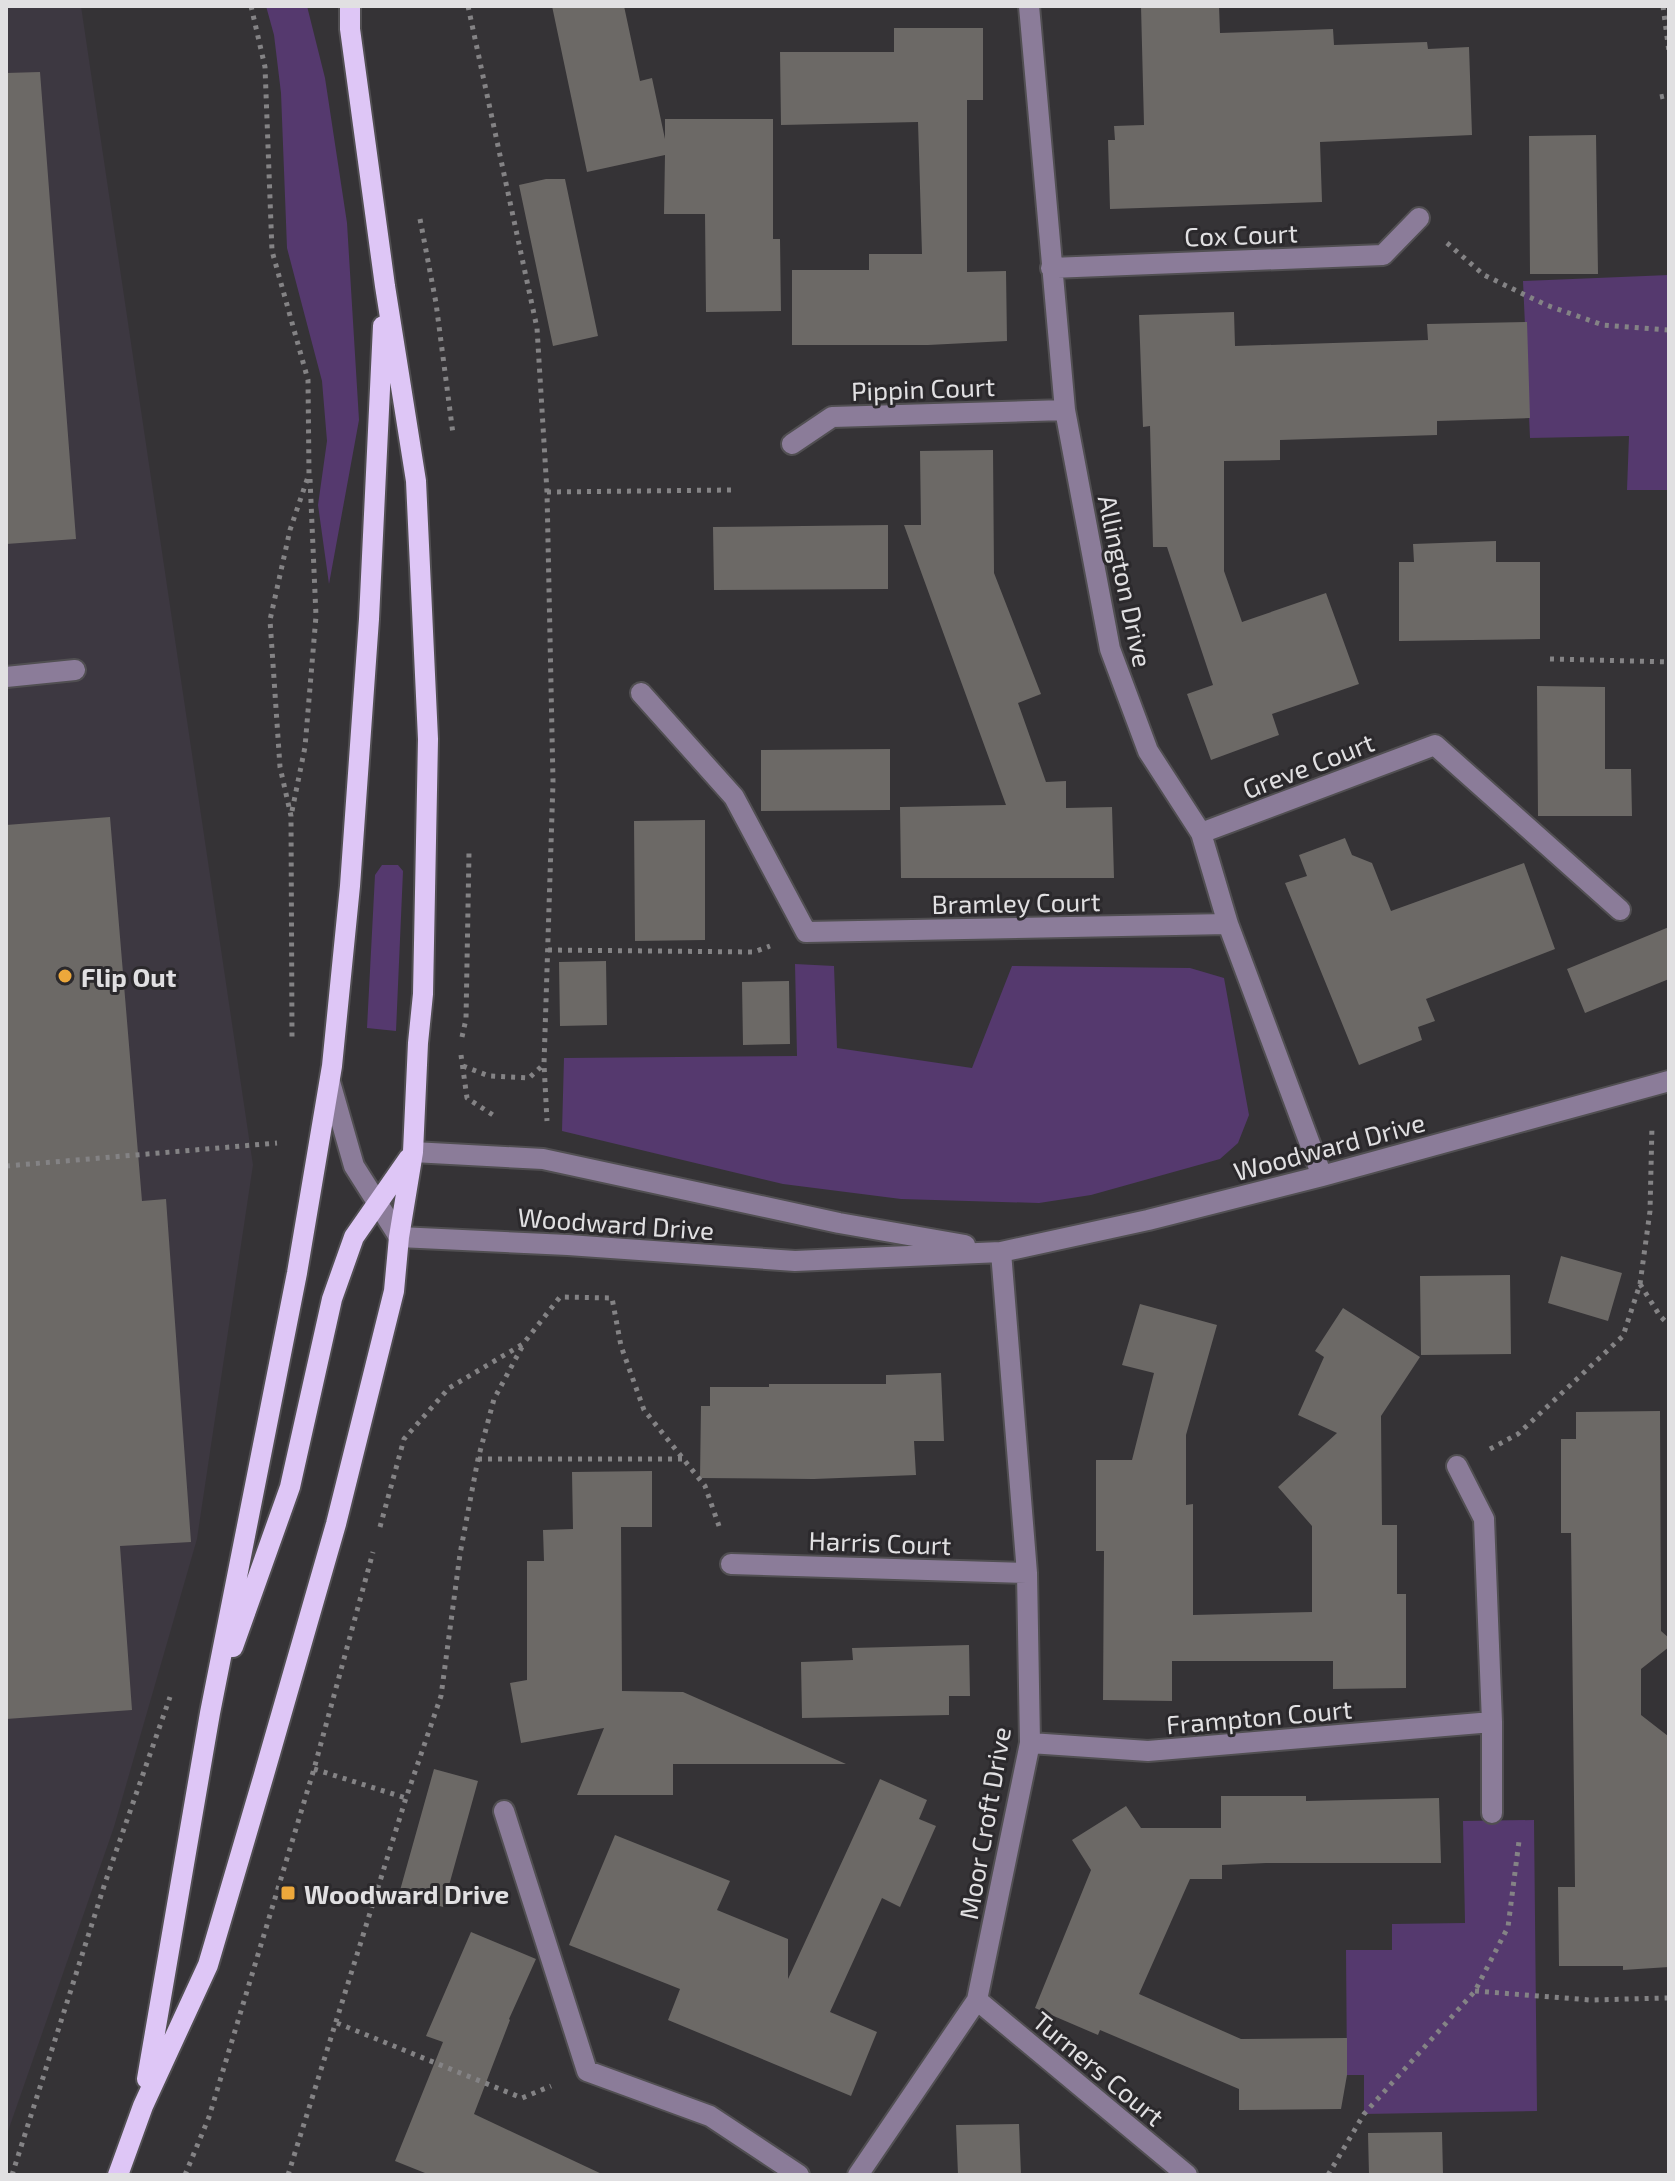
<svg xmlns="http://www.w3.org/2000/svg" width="1675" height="2181" viewBox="0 0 1675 2181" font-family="'Exo 2',sans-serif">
	<rect width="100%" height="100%" fill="#353336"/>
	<path fill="#3d3841" d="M6,6H81L253,1165L197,1539L114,1827L6,2137Z"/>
	<path fill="#55396e" d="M266,6H307L325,78L347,223L359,420L329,584L318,505L327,441L322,381L287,248L281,93L274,35Z
		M1669,275V490H1627L1629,436L1530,438L1523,281Z
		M382,865H398L403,871L396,1031L367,1028L375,875Z
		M795,964L834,966L837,1048L972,1068L1012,966L1190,968L1224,978L1249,1115L1238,1143L1220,1159L1091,1195L1039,1203L901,1199L783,1184L562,1131L564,1058L797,1056Z
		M1534,1820L1537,2111L1364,2114V2075H1347L1346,1950H1392V1924L1465,1923L1463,1821Z"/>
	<path fill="#6c6966" d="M552,6H624L640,81L652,78L665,139V119H773V239H780L781,311L706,312L705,214H664L665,155L587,172Z
		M1141,6H1219L1220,33L1333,29L1334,45L1427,42L1428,49L1469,47L1472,135L1320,142L1322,202L1110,209L1108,140H1115L1114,126L1144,125Z
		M894,28H983V100H967V272L1006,271L1007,341L928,345H792V270H869V254H922L918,122L781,125L780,52H894Z
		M40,72L76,539L6,544V73Z
		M1596,135L1598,274H1530L1529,136Z
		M546,179H565L598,336L553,346L519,185Z
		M1234,312L1235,346L1428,340L1427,324L1527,322L1530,418L1437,421V435L1280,440V460L1224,461V571L1242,622L1326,593L1359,684L1272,714L1279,735L1211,760L1187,694L1213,685L1167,547H1153L1150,426L1143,427L1139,315Z
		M993,450L994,573L1041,694L1018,703L1046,782L1066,781V808L1112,807L1114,878H901L900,807L1006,805L904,525H921L920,451Z
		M888,525V589L714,590L713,527Z
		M1496,541V562H1540V639L1399,641V562H1414L1413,544Z
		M1537,686L1605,687V769H1631L1632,816H1538Z
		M890,749V810L761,811V750Z
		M110,817L142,1201L166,1199L191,1542L120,1546L132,1710L6,1719V825Z
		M705,820V940L635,941L634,821Z
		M1345,838L1352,855L1372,863L1391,911L1524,863L1555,949L1426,999L1435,1021L1418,1027L1422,1040L1359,1065L1285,883L1307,876L1299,855Z
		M1669,927V979L1585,1013L1567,969Z
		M606,961L607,1025L560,1026L559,962Z
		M789,981L790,1044L743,1045L742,982Z
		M1561,1256L1622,1273L1608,1321L1548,1303Z
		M1510,1275L1511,1354L1421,1355L1420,1276Z
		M1140,1304L1217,1325L1186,1435V1505L1193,1504V1615L1312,1612V1526L1278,1487L1337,1433L1298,1415L1324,1357L1315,1351L1343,1308L1420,1357L1381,1416L1382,1525H1397V1594H1406V1688L1333,1689V1661H1172V1701L1103,1700L1104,1551H1096V1460H1132L1154,1373L1122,1365Z
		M941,1373L944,1441H914L916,1475L814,1479L700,1478L701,1406H710V1387H769V1384H886V1375Z
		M1660,1411L1661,1631L1669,1638V1647L1641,1669V1715L1668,1736L1669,1967L1623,1970V1966H1559L1558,1887H1575L1571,1533H1561V1439H1576V1412Z
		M652,1471V1527H621L622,1691L683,1692L846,1764H673V1795H577L604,1728L521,1743L510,1683L527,1680V1561H544L543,1530L573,1529L572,1472Z
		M969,1645L970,1696H949V1715L802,1718L801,1662L853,1660L852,1648Z
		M434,1769L478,1781L443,1907L399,1894Z
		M880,1779L927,1800L919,1819L936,1826L900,1907L882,1898L830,2012L877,2032L851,2096L668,2020L680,1989L569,1945L615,1835L730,1881L717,1910L788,1939V1979Z
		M1221,1796H1306V1801L1439,1798L1441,1863H1266L1222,1865V1879H1190L1139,1994L1241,2039L1347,2038V2075L1341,2109L1239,2110V2089L1100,2030L1098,2035L1035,2008L1091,1870L1072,1840L1126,1806L1141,1828H1221Z
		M471,1932L536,1959L509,2019L510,2020L474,2114L604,2175H430L395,2161L443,2042L426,2036Z
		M1019,2124L1021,2175H958L956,2125Z
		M1442,2132L1443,2175H1369L1368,2133Z"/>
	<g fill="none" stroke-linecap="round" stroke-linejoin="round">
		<defs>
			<path id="minor" d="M1029,6L1065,410L1110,649L1148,751L1201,833L1228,924L1322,1176
				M1051,268L1383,255L1419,218
				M792,444L832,417L1065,410
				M6,677L75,670
				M641,693L734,797L806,932L1228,924
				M1201,833L1435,745L1620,910
				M330,1082L354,1166L399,1237L568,1245L795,1261L1001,1252L1148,1220L1322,1176L1669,1081
				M413,1152L543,1159L839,1223L965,1245
				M731,1564L1027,1573
				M1492,1722V1813
				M1030,1743L1148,1751L1492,1722L1484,1519L1457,1466
				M504,1811L587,2071L710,2116L799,2175
				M977,2000L1187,2175
				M858,2175L977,2000L1030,1743L1027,1573L1001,1252"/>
			<path id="major" d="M233,1647L290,1487L332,1299L354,1237L409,1158
				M147,2079L210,1713L297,1273L332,1066L350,886L369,619L383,326
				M118,2175L143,2106L208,1965L263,1778L336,1524L394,1291L399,1237L413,1152L418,1043L423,994L428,739L416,481L385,286L350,29V6"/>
		</defs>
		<use href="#minor" stroke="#514f52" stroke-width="24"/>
		<use href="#major" stroke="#514f52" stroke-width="24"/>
		<path stroke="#848385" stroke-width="5" stroke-dasharray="4 6" stroke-linecap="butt" d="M251,6L265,67L272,251L308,380L309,474L290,530L270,620L280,767L291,816L292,1037
			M468,6L537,328L547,492L553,782L544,1064L547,1121
			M1663,6L1669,52
			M1660,97L1669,95
			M420,219L436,303L453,434
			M1447,243L1484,275L1546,305L1603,325L1669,330
			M547,492L731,490
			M1550,659L1669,662
			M292,811L305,747L316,616L310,479
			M548,950L754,952L770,946
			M462,1037L466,1019L469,852
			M461,1055L467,1098L493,1115
			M463,1066L489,1076L529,1078L544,1064
			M6,1166L277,1143
			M1640,1284L1660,1316L1669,1325
			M1490,1449L1518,1434L1623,1336L1640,1284L1650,1211L1652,1125
			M478,1459H684
			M380,1527L404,1439L449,1388L523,1344L560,1297L612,1298L621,1346L644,1410L705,1486L719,1526
			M314,1769L406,1798
			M1475,1991L1590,2000L1669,1998
			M337,2023L522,2098L551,2086
			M12,2175L105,1883L170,1697
			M185,2175L209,2117L314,1769L373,1552
			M288,2175L406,1798L441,1696L460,1554L478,1459L494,1399L523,1345
			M1328,2175L1364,2114L1475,1991L1508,1927L1519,1841"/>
		<use href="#minor" stroke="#8b7c99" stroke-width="20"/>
		<use href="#major" stroke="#dec6f6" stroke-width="20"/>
	</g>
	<g fill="#eda83b" stroke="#2b292c" stroke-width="3">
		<circle cx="65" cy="976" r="8"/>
		<rect x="280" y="1885" width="16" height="16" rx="4"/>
	</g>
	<g text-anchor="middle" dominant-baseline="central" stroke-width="6" stroke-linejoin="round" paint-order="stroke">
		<g font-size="26" fill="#e1e0e2" stroke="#2b292c">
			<text transform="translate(1241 234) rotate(-2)">Cox Court</text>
			<text transform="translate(923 388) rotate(-2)">Pippin Court</text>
			<text transform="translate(1126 581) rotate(78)">Allington Drive</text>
			<text transform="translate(1308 765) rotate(-21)">Greve Court</text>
			<text transform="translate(1016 902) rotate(-1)">Bramley Court</text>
			<text transform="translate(1329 1146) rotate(-15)">Woodward Drive</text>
			<text transform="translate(616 1223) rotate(4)">Woodward Drive</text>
			<text transform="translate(880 1542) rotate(2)">Harris Court</text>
			<text transform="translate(1259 1716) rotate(-5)">Frampton Court</text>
			<text transform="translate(984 1823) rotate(-80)">Moor Croft Drive</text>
			<text transform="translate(1099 2068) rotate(40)">Turners Court</text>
		</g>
		<g font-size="26" font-weight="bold" fill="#e1e0e2" stroke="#2b292c" text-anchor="start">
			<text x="81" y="976">Flip Out</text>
			<text x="304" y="1893">Woodward Drive</text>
		</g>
	</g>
	<rect width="1675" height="2181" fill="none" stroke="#e1e0e2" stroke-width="16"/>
</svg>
